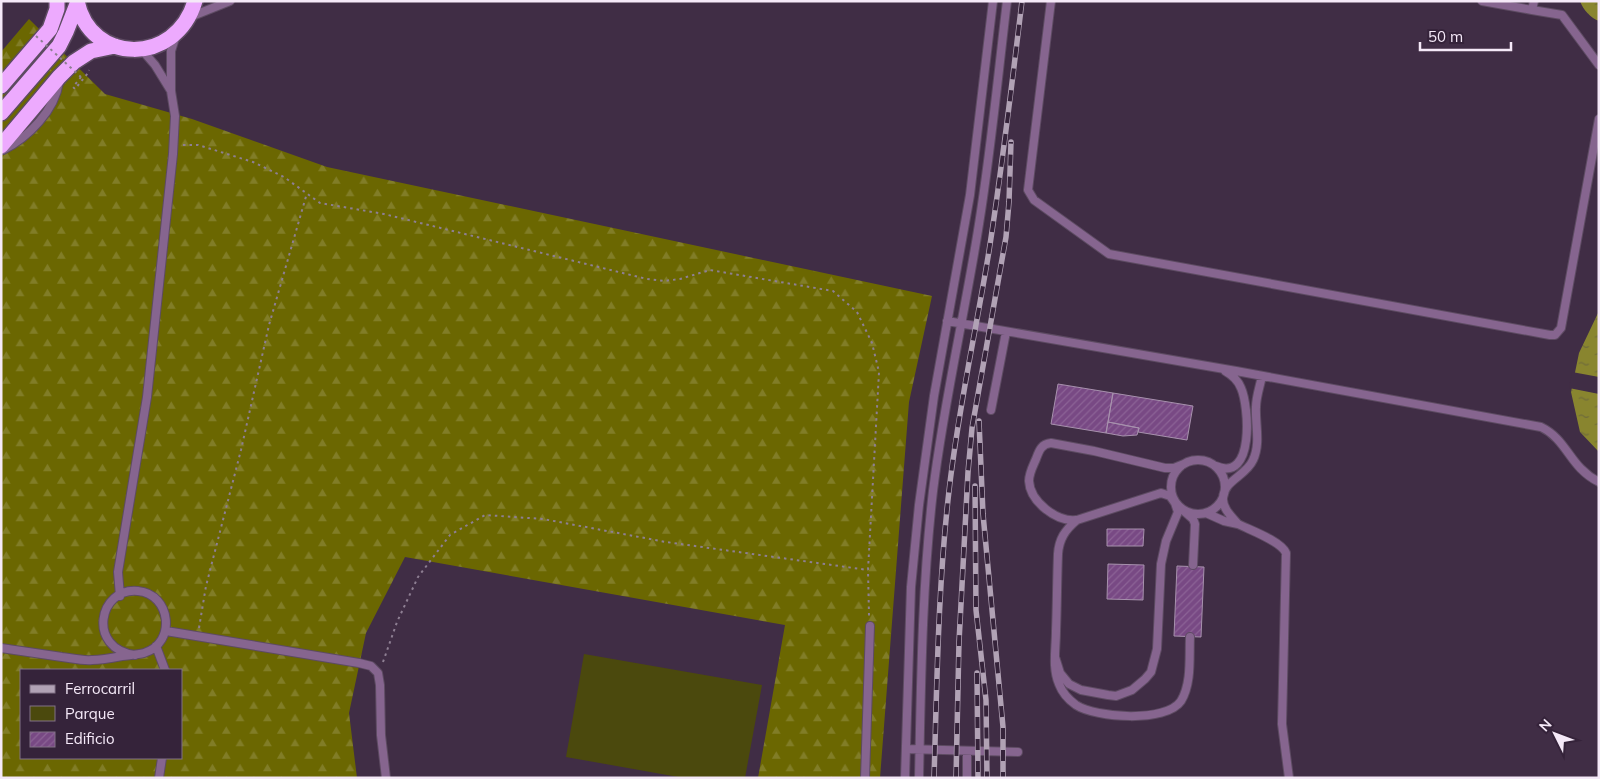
<svg xmlns="http://www.w3.org/2000/svg" width="1600" height="779" viewBox="0 0 1600 779" font-family="Mulish,sans-serif">
	<defs>
		<pattern id="forest-firs" width="22" height="20" patternUnits="userSpaceOnUse" patternTransform="scale(1.25)"><rect width="22" height="20" fill="#6b6701"/><path d="M5 1l3.5 6h-7zM16 11l3.5 6h-7z" fill="#817d27"/></pattern>
		<pattern id="water-ripples" width="26" height="14" patternUnits="userSpaceOnUse" patternTransform="scale(1.25)"><rect width="26" height="14" fill="#89852f"/><path d="M2 4q2-2 4 0t4 0M15 11q2-2 4 0t4 0" fill="none" stroke="#706c3a"/></pattern>
		<pattern id="building-hatch" width="6" height="6" patternUnits="userSpaceOnUse" patternTransform="scale(1.25)"><rect width="6" height="6" fill="#784984"/><path d="M-1 1l2-2M0 6l6-6M5 7l2-2" fill="none" stroke="#8c6396"/></pattern>
	</defs>
	<rect width="100%" height="100%" fill="#402d45"/>
	<path fill="#4b490d" d="M584,654L762,685L745,778H684L566,757Z"/>
	<path fill="url(#forest-firs)" fill-rule="evenodd" d="M29,19L105,94L192,119L327,167L932,296L909,402L880,778H758L785,625L405,557L366,633L349,713L357,778H1V52ZM21,670H181V758H21Z"/>
	<path fill="url(#water-ripples)" d="M1580,1H1599V21C1591,18 1583,10 1580,1Z
		M1599,311V452L1580,432L1571,392L1579,353Z"/>
	<path fill="#402d45" d="M1572,372L1599,377V394L1569,388Z"/>
	<path fill="url(#building-hatch)" stroke="#a791ad" d="M1058,384L1113,393L1106,433L1051,424Z
		M1113,393L1193,406L1187,440L1138,432L1139,428L1108,422Z
		M1108,422L1139,428L1137,435L1123,436L1106,433Z
		M1107,529H1144L1143,546H1107Z
		M1108,564L1144,565L1143,600L1107,599Z
		M1177,566L1204,567L1201,637L1174,636Z"/>
	<g fill="none" stroke-linecap="round" stroke-linejoin="round">
		<defs>
			<path id="lane" d="M1051,1L1028,190L1034,200L1109,254L1550,335H1555L1561,328L1599,119
				M1482,1L1532,10L1534,1
				M1532,10L1562,15L1599,65
				M190,17L230,1
				M142,50L155,65L171,91
				M3,150C28,138 55,110 59,82
				M947,321L1236,371L1541,427C1568,440 1569,467 1599,482
				M991,410L1006,332
				M1171 487a27 27 0 1 1 54 0a27 27 0 1 1-54 0Z
				M1216,466C1255,483 1249,406 1241,388C1238,380 1232,375 1225,371
				M1185,512L1193,519L1195,524L1193,565
				M1206,513L1224,521L1238,524C1232,517 1222,508 1223,498C1224,480 1246,476 1253,460C1261,443 1255,424 1256,407C1256,397 1260,386 1262,376
				M1076,520C1057,522 1030,502 1029,481C1029,473 1033,466 1036,459C1039,451 1041,444 1051,443L1094,451L1165,468H1174L1184,464
				M1238,524C1250,530 1281,541 1286,553L1282,724L1289,778
				M120,596L118,572L147,397L173,154L175,116L171,91V51L176,35
				M166,631L359,663L371,666L378,673L380,685L381,735L386,778
				M156,646L165,670
				M1,648C21,651 41,654 62,657C71,658 82,661 92,660C102,660 112,658 122,656C129,655 137,655 144,653C177,643 171,594 138,591C98,587 87,649 135,655
				M1055,657L1060,673L1069,684L1081,690L1108,695L1116,696L1132,690L1145,679L1151,672L1157,649L1161,564L1166,541L1178,512L1175,503L1170,496L1161,493L1077,520C1065,530 1059,539 1058,554C1057,580 1057,605 1056,631C1056,648 1052,668 1059,684C1062,692 1069,700 1076,705C1096,718 1166,723 1181,701C1192,683 1189,657 1190,637
				M906,749L1018,752
				M159,778L162,758
				M865,778L870,626
				M905,778L911,587L919,505L934,396L970,195L993,1
				M919,778C921,682 922,586 933,491C944,401 965,313 979,224C991,150 998,75 1007,1
				M967,778V751"/>
			<path id="highway" d="M77,1C90,65 176,66 195,1
				M1,86L50,29L57,9V1
				M1,113L59,46L66,32L77,4
				M1,146L59,77L74,62L91,51L115,46"/>
		</defs>
		<use href="#lane" stroke="#5d4b62" stroke-width="10"/>
		<use href="#highway" stroke="#5d4b62" stroke-width="18"/>
		<path stroke="#8e7f93" stroke-width="2" stroke-dasharray="2.5 4" stroke-linecap="butt" d="M81,77L73,87L75,89L88,73L89,70
			M183,145H198L253,162L284,177L320,203L384,214L647,279L664,281L680,279L710,270L833,291L857,312L872,343L879,372L868,570L869,616
			M199,628L206,586L241,450L269,325L307,193
			M383,662L397,622L418,577L450,535L485,515L543,519L666,542L868,570"/>
		<use href="#lane" stroke="#86658f" stroke-width="8"/>
		<use href="#highway" stroke="#edaafe" stroke-width="15"/>
		<defs>
			<path id="rail" d="M979,421L983,514L1003,727V778
				M975,486L976,610L986,700L987,778
				M977,673L978,778
				M934,778C937,682 938,586 949,491C958,410 976,331 989,251C1002,168 1012,84 1022,1
				M956,778L959,642L968,472L972,428L1006,237L1009,202L1011,142"/>
		</defs>
		<use href="#rail" stroke="#b1a2b5" stroke-width="5.5"/>
		<use href="#rail" stroke="#35233a" stroke-width="4" stroke-dasharray="11" stroke-linecap="butt"/>
		<path stroke="#8e7f93" stroke-width="2" stroke-dasharray="2.5 4" stroke-linecap="butt" d="M36,36L81,77"/>
	</g>
	<rect width="1600" height="779" fill="none" stroke="#f5e9f8" stroke-width="5"/>
	<rect x="20" y="669" width="162" height="90" fill="#35233a" stroke="#827286"/>
	<rect x="30" y="685" width="25" height="8" fill="#b1a2b5" stroke="#827286"/>
	<text x="65" y="694" font-size="15" fill="#f5e9f8">Ferrocarril</text>
	<rect x="30" y="706" width="25" height="15" fill="#4b490d" stroke="#827286"/>
	<text x="65" y="719" font-size="15" fill="#f5e9f8">Parque</text>
	<rect x="30" y="732" width="25" height="15" fill="url(#building-hatch)" stroke="#827286"/>
	<text x="65" y="744" font-size="15" fill="#f5e9f8">Edificio</text>
	<g transform="translate(1555 734) rotate(312)" stroke="#35233a" stroke-width="4" paint-order="stroke">
	<path d="M0-4L9 19L0 12L-9 19Z" fill="#f5e9f8"/>
	<text y="-8" font-size="14" font-weight="bold" text-anchor="middle" fill="#f5e9f8">N</text>
	</g>
	<path d="M1420 42v8h91v-8" fill="none" stroke="#f5e9f8" stroke-width="2.5"/>
	<text x="1428" y="42" font-size="15" fill="#f5e9f8" stroke="#35233a" stroke-width="4" paint-order="stroke">50 m</text>
</svg>
